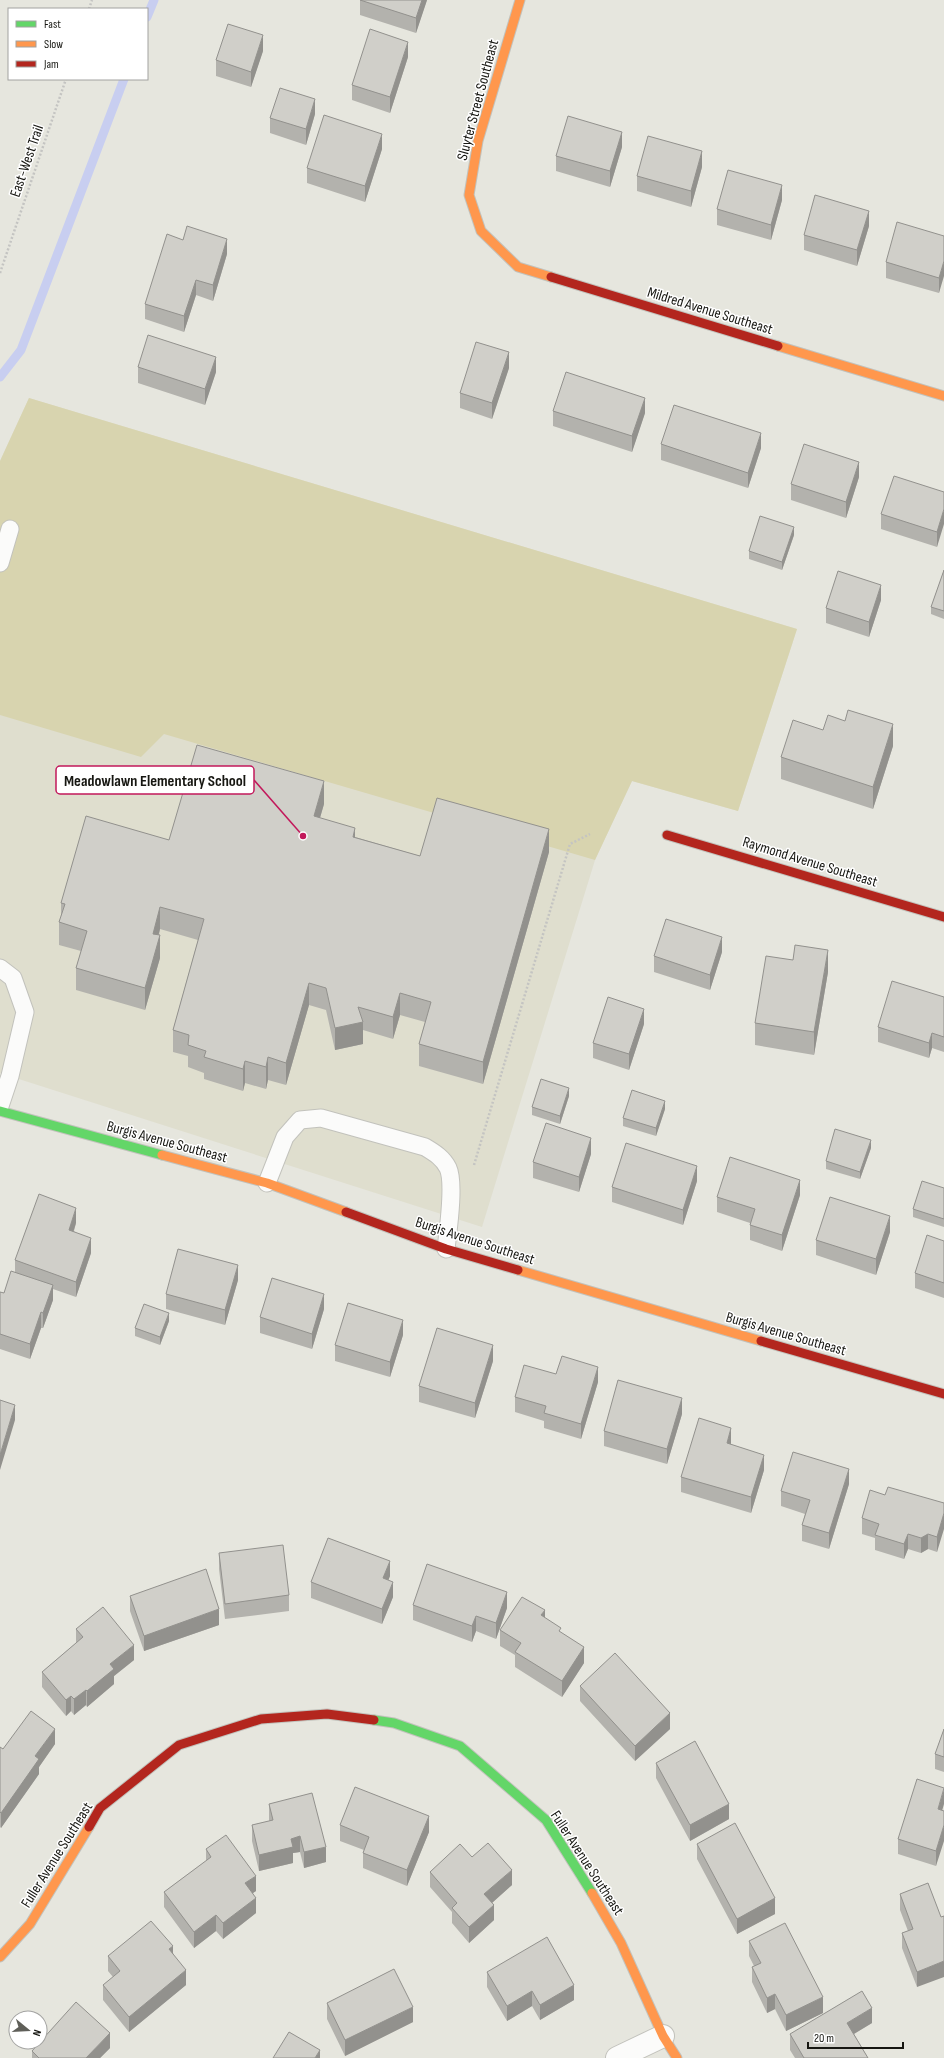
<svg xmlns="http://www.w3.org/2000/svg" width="944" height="2058" viewBox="0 0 944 2058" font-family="'Sofia Sans Condensed',sans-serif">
	<rect width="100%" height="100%" fill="#e6e6de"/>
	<path fill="#dfdece" d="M29,398L797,629L738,811L632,781L595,860L482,1227L0,1073V461Z"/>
	<path fill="#d8d4af" d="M29,398L797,629L738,811L632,781L595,860L164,734L141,757L0,715V461Z"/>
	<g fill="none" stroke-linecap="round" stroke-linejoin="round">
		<path stroke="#c8cef0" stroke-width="9" d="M147,17L154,0
			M0,377L21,350L124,79"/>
		<defs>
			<path id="lane" d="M0,563L10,529
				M0,968L13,978L25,1012L10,1076L0,1106
				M267,1183L285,1137L300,1120L321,1118L425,1147C435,1153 443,1158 448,1168C455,1183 448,1231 446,1249"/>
			<path id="street" d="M617,2058L663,2036"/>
			<path id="fast" d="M0,1111L162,1155
				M374,1720L394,1723L460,1746L546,1820L592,1893"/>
			<path id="slow" d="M520,0L478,141L469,195L481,231L518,267L551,277
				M778,346L944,396
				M162,1155L267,1183L346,1212
				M518,1270L761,1341
				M592,1893L621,1943L663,2036L677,2058
				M0,1957L30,1924L89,1827"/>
			<path id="jam" d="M551,277L778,346
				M667,835L944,917
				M346,1212L446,1249L518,1270
				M761,1341L944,1394
				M89,1827L100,1808L179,1745L261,1719L327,1714L374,1720"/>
		</defs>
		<use href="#lane" stroke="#c2c2bc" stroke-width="19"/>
		<use href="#street" stroke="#c2c2bc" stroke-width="24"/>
		<use href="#fast" stroke="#c2c2bc" stroke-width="11"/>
		<use href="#slow" stroke="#c2c2bc" stroke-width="11"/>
		<use href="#jam" stroke="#c2c2bc" stroke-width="11"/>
		<path stroke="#c4c4c2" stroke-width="2.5" stroke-dasharray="2 2" stroke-linecap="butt" d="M89,9L92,0
			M0,273L66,79
			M474,1165L570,844L590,834"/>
		<use href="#lane" stroke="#fbfbfa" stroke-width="17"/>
		<use href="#street" stroke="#fbfbfa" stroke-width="22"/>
		<use href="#fast" stroke="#63d668" stroke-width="9"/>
		<use href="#slow" stroke="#ff974d" stroke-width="9"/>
		<use href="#jam" stroke="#b3261e" stroke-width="9"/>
	</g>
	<path fill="#b3b2ad" d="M360,0H427L416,33L360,15Z
		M263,51L251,87L216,76V60Z
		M408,57L390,113L352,100V85Z
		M315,114L306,145L270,133V118Z
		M622,147L610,187L556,171V156Z
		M382,149L365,202L307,183V168Z
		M702,167L691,207L637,191V176Z
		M782,200L771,240L717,225V209Z
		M869,226L857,266L804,250V235Z
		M944,236L939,293L886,278V262Z
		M227,254L213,301L196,295L184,332L145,319V304Z
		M138,367L216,372L205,405L138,383Z
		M509,368L492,419L460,408V393Z
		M553,411L645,413L632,452L553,426Z
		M661,444L761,448L748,488L661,460Z
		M859,477L846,518L791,500V484Z
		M944,492L937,547L881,529V514Z
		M794,535L782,570L749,559V551Z
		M944,570V619L931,614V607Z
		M881,600L869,637L826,623V608Z
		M845,721L893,746L873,809L781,779V757L823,730Z
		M324,804L320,818L355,837L420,856L549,852L483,1084L419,1066V1044L425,1022L400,1015L393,1039L363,1030V1044L335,1050L326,1010L309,1005L286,1085L268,1080L266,1089L245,1083L243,1091L204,1079V1073L188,1067V1056L173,1052V1030L198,940L160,929L159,935L160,958L145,1010L76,990V968L81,951L59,945V922L61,918V903L169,840Z
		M722,952L710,990L654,972V956Z
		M828,972L814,1055L755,1045V1023Z
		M944,997V1052L932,1048L929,1058L878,1042V1027Z
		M644,1024L629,1070L593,1058V1043Z
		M569,1096L560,1124L532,1115V1107Z
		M665,1109L656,1136L623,1126V1118Z
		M871,1148L860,1179L826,1169V1161Z
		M591,1154L579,1192L533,1178V1162Z
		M697,1181L683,1225L612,1202V1187Z
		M944,1188V1227L913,1217V1209Z
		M800,1195L782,1251L750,1240V1223L717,1212V1197Z
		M76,1223L74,1231L91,1253L76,1297L53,1289V1300L43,1328H41L30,1359L0,1349V1293H4L15,1272V1260Z
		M890,1232L876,1275L816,1255V1240Z
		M944,1241V1298L915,1288V1273Z
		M238,1280L225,1325L166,1309V1294Z
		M324,1309L312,1349L260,1333V1317Z
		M169,1321L160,1345L135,1336V1328Z
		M403,1335L390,1377L335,1361V1345Z
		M493,1361L475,1418L419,1402V1386Z
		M556,1374L598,1382L581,1439L544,1428V1421L515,1412V1397Z
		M682,1414L667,1464L604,1446V1431Z
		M731,1443V1445L764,1470L751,1513L681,1492V1477Z
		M849,1484L829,1549L802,1541V1525L805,1514L781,1506V1491Z
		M885,1495L944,1503L937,1552L928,1549L921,1553L908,1549L904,1559L875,1550V1538L862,1534V1518Z
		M219,1553L289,1595V1611L225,1619L219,1569Z
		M390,1576L388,1580L393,1597L382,1624L311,1598V1582Z
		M130,1596L219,1625L144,1651L130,1611Z
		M413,1605L507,1608L496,1639L476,1631L472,1642L413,1620Z
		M545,1618L561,1633L584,1663L562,1697L515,1667V1655L500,1646V1630Z
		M76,1629L134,1660L114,1676V1684L87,1707L86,1705L74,1715L71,1711L66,1716L42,1687V1672L76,1643Z
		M580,1686L670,1729L635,1761L580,1701Z
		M944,1729V1772L935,1769V1754Z
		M55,1744L39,1767V1774L1,1828L0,1827V1747L3,1749Z
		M656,1763L729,1819L690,1841L656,1778Z
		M269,1804L326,1862L304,1868L300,1852L293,1853V1863L259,1871L252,1841V1825L269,1821Z
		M942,1811L936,1866L898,1854V1839Z
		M340,1825L429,1832L407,1886L363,1868V1853L364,1850L340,1841Z
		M697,1844L775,1914L737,1934L697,1859Z
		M206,1849L256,1891L253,1893L256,1913L223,1939L216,1931L194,1948L164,1907V1892L206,1861Z
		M472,1857L512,1885L492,1903L494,1920L469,1943L452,1923V1912L430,1887V1872Z
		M900,1894L941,1917L917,1987L902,1948V1933L908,1931L900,1910Z
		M749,1941L823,2013L786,2031L775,2009L767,2013L752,1982V1967L754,1966L749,1956Z
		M173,1953L186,1985L129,2032L103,2000V1985L113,1977L108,1971V1956Z
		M487,1972L574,2000L540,2020L532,2006L507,2021L487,1987Z
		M327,2003L413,2022L345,2056L327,2019Z
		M872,2023L854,2034L868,2058H795L790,2050V2034Z
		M110,2048L100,2058H32V2051Z"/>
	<path fill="#92918d" d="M422,0H427L416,33V18Z
		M263,35V51L251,87V72Z
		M408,42V57L390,113V97Z
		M315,99V114L306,145V129Z
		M622,132V147L610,187V171Z
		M382,134V149L365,202V186Z
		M702,151V167L691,207V191Z
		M782,185V200L771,240V225Z
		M869,211V226L857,266V250Z
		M227,239V254L213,301V285Z
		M944,261V276L939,293V278Z
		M196,280V295L184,332V316Z
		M509,352V368L492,419V403Z
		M216,357V372L205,405V389Z
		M645,398V413L632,452V436Z
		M761,433V448L748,488V473Z
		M859,462V477L846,518V502Z
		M944,509V524L937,547V532Z
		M794,527V535L782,570V562Z
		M881,585V600L869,637V622Z
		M893,724V746L873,809V787Z
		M324,781V804L314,838V816Z
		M355,828V850L353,837Z
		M549,829V852L483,1084V1062Z
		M160,907V929L153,956V934Z
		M160,935V958L145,1010V988Z
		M722,937V952L710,990V975Z
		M828,950V972L814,1055V1032Z
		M309,983V1005L286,1085V1063Z
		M400,993V1015L393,1039V1017Z
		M644,1009V1024L629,1070V1054Z
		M363,1022V1044L335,1050V1028Z
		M932,1033V1048L929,1058V1043Z
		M268,1057V1080L266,1089V1067Z
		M245,1061V1083L243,1091V1069Z
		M569,1088V1096L560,1124V1116Z
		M665,1101V1109L656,1136V1128Z
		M591,1138V1154L579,1192V1177Z
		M871,1140V1148L860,1179V1172Z
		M697,1166V1181L683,1225V1210Z
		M800,1180V1195L782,1251V1235Z
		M76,1208V1223L69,1245V1230Z
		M890,1216V1232L876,1275V1259Z
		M91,1238V1253L76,1297V1282Z
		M238,1265V1280L225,1325V1310Z
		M53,1285V1300L43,1328V1313Z
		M324,1294V1309L312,1349V1334Z
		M41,1312V1328L30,1359V1344Z
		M169,1313V1321L160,1345V1337Z
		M403,1320V1335L390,1377V1362Z
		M493,1345V1361L475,1418V1403Z
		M598,1367V1382L581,1439V1424Z
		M682,1398V1414L667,1464V1449Z
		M15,1405V1420L0,1470V1455Z
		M731,1428V1443L727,1459V1443Z
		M764,1455V1470L751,1513V1497Z
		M849,1469V1484L829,1549V1533Z
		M944,1513V1529L937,1552V1537Z
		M908,1534V1549L904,1559V1544Z
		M928,1534V1549L921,1553V1538Z
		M390,1561V1576L383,1594V1578Z
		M393,1582V1597L382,1624V1609Z
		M507,1592V1608L496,1639V1623Z
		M219,1609V1625L144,1651V1636Z
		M545,1610V1626L541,1615Z
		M476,1616V1631L472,1642V1626Z
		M134,1645V1660L114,1676V1684L87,1707V1691L110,1664Z
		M584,1647V1663L562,1697V1681Z
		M86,1690V1705L74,1715V1699Z
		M71,1696V1711L66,1716V1700Z
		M670,1713V1729L635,1761V1746Z
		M55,1729V1744L39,1767V1774L1,1828V1813L35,1756Z
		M944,1789V1804L938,1825V1809Z
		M729,1804V1819L690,1841V1825Z
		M429,1816V1832L407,1886V1870Z
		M944,1825V1841L936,1866V1851Z
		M300,1836V1852L293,1853V1863L259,1871V1855L291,1839Z
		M326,1847V1862L304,1868V1852Z
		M512,1870V1885L484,1910V1894Z
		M256,1876V1891L245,1898V1883Z
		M256,1898V1913L223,1939V1923Z
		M775,1898V1914L737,1934V1919Z
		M494,1905V1920L469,1943V1927Z
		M216,1915V1931L194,1948V1932Z
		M173,1946V1962L169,1949Z
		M944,1961V1977L917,1987V1972Z
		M186,1970V1985L129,2032V2017Z
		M574,1985V2000L540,2020V2005Z
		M532,1991V2006L507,2021V2006Z
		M775,1994V2009L767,2013V1998Z
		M823,1997V2013L786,2031V2015Z
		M413,2007V2022L345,2056V2040Z
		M872,2008V2023L847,2038V2023Z
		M110,2033V2048L100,2058H86Z
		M320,2050V2058H315Z"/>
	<path fill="#d0cfc9" stroke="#92918d" d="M360,0H422L416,18Z
		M228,24L263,35L251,72L216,60Z
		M370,29L408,42L390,97L352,85Z
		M280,88L315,99L306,129L270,118Z
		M324,115L382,134L365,186L307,168Z
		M568,116L622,132L610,171L556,156Z
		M648,136L702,151L691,191L637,176Z
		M728,170L782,185L771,225L717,209Z
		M815,195L869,211L857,250L804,235Z
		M897,222L944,236V261L939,278L886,262Z
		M187,226L227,239L213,285L196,280L184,316L145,304L167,234L183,240Z
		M148,335L216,357L205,389L138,367Z
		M476,342L509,352L492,403L460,393Z
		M566,372L645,398L632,436L553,411Z
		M674,405L761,433L748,473L661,444Z
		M804,444L859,462L846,502L791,484Z
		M894,476L944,492V509L937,532L881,514Z
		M760,516L794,527L782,562L749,551Z
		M944,570V611L931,607Z
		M838,571L881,585L869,622L826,608Z
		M848,710L893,724L873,787L781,757L793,720L823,730L828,715L845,721Z
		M197,745L324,781L314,816L355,828L353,837L420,856L437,798L549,829L483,1062L419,1044L431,1002L400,993L393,1017L358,1007L363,1022L335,1028L326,988L309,983L286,1063L268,1057L266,1067L245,1061L243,1069L204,1057L206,1051L188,1045L189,1035L173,1030L204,919L160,907L153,934L160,935L145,988L76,968L87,931L59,922L65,904L61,903L86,816L169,840Z
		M666,919L722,937L710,975L654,956Z
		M795,945L828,950L814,1032L755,1023L766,956L793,960Z
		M892,981L944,997V1037L932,1033L929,1043L878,1027Z
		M608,997L644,1009L629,1054L593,1043Z
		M541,1079L569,1088L560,1116L532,1107Z
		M632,1090L665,1101L656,1128L623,1118Z
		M546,1123L591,1138L579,1177L533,1162Z
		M835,1129L871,1140L860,1172L826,1161Z
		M626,1143L697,1166L683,1210L612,1187Z
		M730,1157L800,1180L782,1235L750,1225L755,1209L717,1197Z
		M922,1181L944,1188V1219L913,1209Z
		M39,1194L76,1208L69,1230L91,1238L76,1282L15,1260Z
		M830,1197L890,1216L876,1259L816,1240Z
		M927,1235L944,1241V1283L915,1273Z
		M178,1249L238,1265L225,1310L166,1294Z
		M11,1271L53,1285L43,1313L41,1312L30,1344L0,1334V1292L4,1293Z
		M272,1278L324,1294L312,1334L260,1317Z
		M348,1303L403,1320L390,1362L335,1345Z
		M144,1304L169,1313L160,1337L135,1328Z
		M437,1328L493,1345L475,1403L419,1386Z
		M562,1356L598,1367L581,1424L544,1413L546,1406L515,1397L524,1365L556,1374Z
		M618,1380L682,1398L667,1449L604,1431Z
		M0,1400L15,1405L0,1455Z
		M699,1418L731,1428L727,1443L764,1455L751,1497L681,1477Z
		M793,1452L849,1469L829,1533L802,1525L810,1500L781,1491Z
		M888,1487L944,1503V1513L937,1537L928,1534L921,1538L908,1534L904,1544L875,1535L879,1524L862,1518L870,1490L885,1495Z
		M328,1538L390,1561L383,1578L393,1582L382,1609L311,1582Z
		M283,1545L289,1595L225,1604L219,1553Z
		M427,1564L507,1592L496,1623L476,1616L472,1626L413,1605Z
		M206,1569L219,1609L144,1636L130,1596Z
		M522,1597L545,1610L541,1615L561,1628L559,1631L584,1647L562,1681L515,1652L521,1643L500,1630Z
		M103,1607L134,1645L110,1664L114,1669L87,1691L86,1690L74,1699L71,1696L66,1700L42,1672L83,1637L76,1629Z
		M615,1653L670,1713L635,1746L580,1686Z
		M31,1711L55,1729L35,1756L39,1759L1,1813L0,1812V1747L3,1749Z
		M944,1729V1757L935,1754Z
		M695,1741L729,1804L690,1825L656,1763Z
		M917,1779L944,1788L938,1809L944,1811V1825L936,1851L898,1839Z
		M355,1787L429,1816L407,1870L363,1853L369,1837L340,1825Z
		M312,1793L326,1847L304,1852L300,1836L291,1839L293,1847L259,1855L252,1825L273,1820L269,1804Z
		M735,1823L775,1898L737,1919L697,1844Z
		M226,1835L256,1876L245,1883L256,1898L223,1923L216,1915L194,1932L164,1892L211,1857L206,1849Z
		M488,1843L512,1870L484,1894L494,1905L469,1927L452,1908L457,1903L430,1872L460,1844L472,1857Z
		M928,1883L941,1917L944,1916V1961L917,1972L902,1933L913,1929L900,1894Z
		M151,1921L173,1946L169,1949L186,1970L129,2017L103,1985L120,1971L108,1956Z
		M785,1923L823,1997L786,2015L775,1994L767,1998L752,1967L761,1963L749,1941Z
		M547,1937L574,1985L540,2005L532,1991L507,2006L487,1972Z
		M394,1969L413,2007L345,2040L327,2003Z
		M862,1991L872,2008L847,2023L868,2058H804L790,2034Z
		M76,2002L110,2033L86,2058H39L32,2051Z
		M289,2032L320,2050L315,2058H273Z"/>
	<g text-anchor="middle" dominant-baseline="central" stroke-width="3" stroke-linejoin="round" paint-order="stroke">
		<g font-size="15" fill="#161611" stroke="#fff">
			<text transform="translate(478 100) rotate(-75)">Sluyter Street Southeast</text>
			<text transform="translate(27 161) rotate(-71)">East-West Trail</text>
			<text transform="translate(710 311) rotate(17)">Mildred Avenue Southeast</text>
			<text transform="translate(810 862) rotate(17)">Raymond Avenue Southeast</text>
			<text transform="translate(167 1142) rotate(15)">Burgis Avenue Southeast</text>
			<text transform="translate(475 1241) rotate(18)">Burgis Avenue Southeast</text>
			<text transform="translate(786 1334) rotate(16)">Burgis Avenue Southeast</text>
			<text transform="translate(57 1855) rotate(-58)">Fuller Avenue Southeast</text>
			<text transform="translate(587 1863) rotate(57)">Fuller Avenue Southeast</text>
		</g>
	</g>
	<path fill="none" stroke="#c2185b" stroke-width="1.5" d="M303 836L254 780"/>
	<circle fill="#c2185b" stroke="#fff" stroke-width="1.5" cx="303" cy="836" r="4"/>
	<rect fill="#fff" stroke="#c2185b" stroke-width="1.5" x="56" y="766" width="198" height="28" rx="4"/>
	<g font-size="16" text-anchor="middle" font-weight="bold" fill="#161611">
		<text x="155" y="786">Meadowlawn Elementary School</text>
	</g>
	<rect x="8" y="8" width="140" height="72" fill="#ffffff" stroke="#a2a2a0"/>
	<rect x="16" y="21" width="20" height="6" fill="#63d668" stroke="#a2a2a0"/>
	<text x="44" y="28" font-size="12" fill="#161611">Fast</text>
	<rect x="16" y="41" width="20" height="6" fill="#ff974d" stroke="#a2a2a0"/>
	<text x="44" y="48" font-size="12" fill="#161611">Slow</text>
	<rect x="16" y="61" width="20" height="6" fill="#b3261e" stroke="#a2a2a0"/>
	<text x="44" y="68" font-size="12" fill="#161611">Jam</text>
	<g transform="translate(28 2030) rotate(108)"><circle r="19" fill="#ffffff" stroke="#a2a2a0"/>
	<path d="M0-3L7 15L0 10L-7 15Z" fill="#5f5f59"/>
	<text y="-6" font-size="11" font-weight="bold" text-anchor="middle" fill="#161611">N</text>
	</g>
	<path d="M808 2042v6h95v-6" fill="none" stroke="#161611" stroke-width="2"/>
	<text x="814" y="2042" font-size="12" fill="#161611" stroke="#ffffff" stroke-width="3" paint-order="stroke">20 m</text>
</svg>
